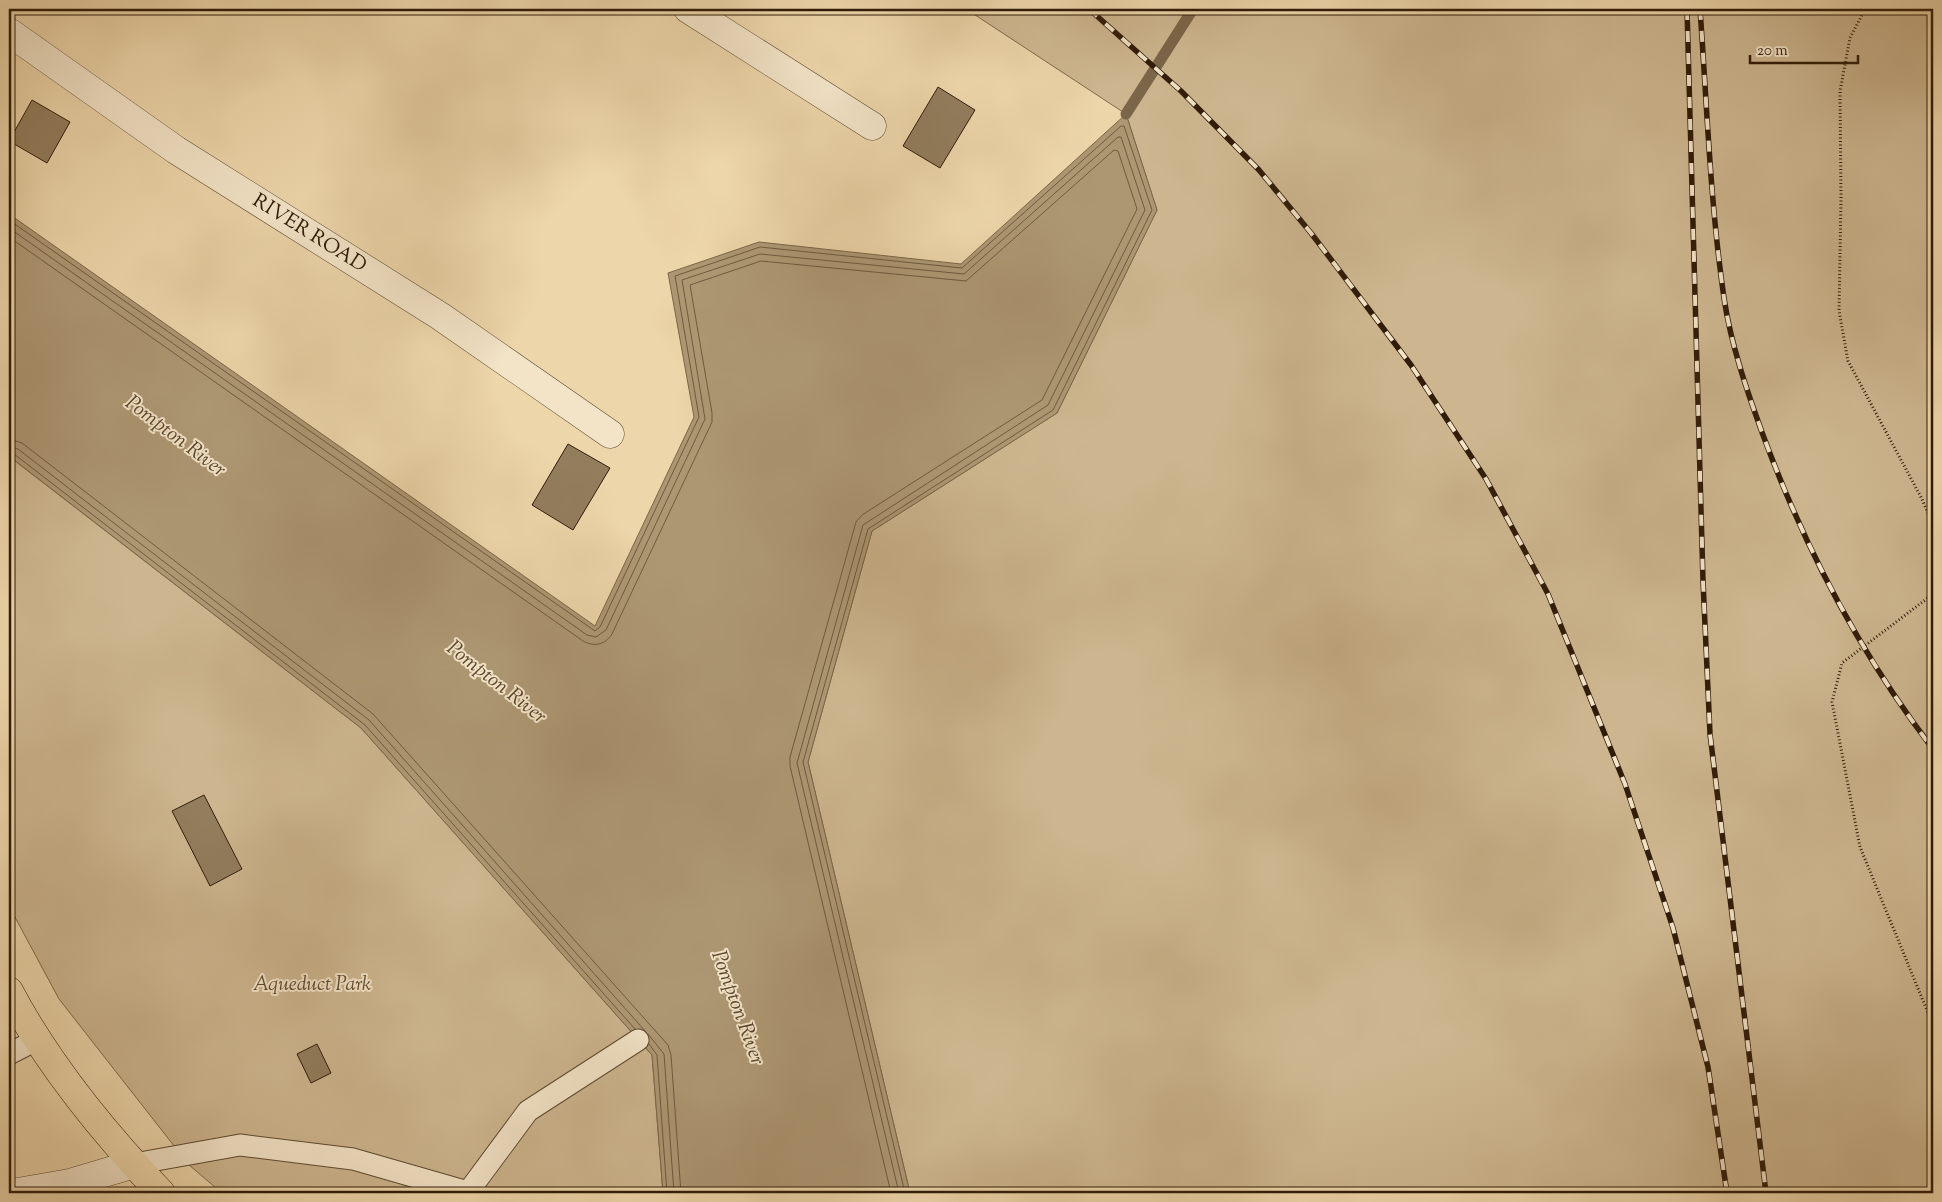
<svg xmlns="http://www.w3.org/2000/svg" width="1942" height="1202" viewBox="0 0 1942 1202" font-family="'Sorts Mill Goudy',serif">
	<rect width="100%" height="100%" fill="#edd6aa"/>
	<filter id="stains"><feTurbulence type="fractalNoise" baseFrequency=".004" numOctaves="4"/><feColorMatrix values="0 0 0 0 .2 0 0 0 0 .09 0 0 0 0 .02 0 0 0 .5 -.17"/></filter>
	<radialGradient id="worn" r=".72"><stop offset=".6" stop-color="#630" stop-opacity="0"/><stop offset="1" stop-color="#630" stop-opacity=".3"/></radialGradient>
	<path fill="#cdb68f" stroke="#7e694c" d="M966,9H1933V1193H910L808,762L872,531L1057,413L1157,210L1126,114Z
		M15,461L361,728L652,1055L663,1193H222L189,1165L59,999L9,906V464Z"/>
	<path fill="#ad9773" stroke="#7b6649" d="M1126,114L1157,210L1057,413L872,531L808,762L910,1193H663L652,1055L361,728L9,456V214L595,626L694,417L668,273L759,242L961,264Z"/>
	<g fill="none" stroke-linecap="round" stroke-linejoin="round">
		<path stroke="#6e5a3e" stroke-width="1" d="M9,220L595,631L600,627L699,417L675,276L760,247L962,268L1121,126H1124L1152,210L1053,410L868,529L803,762L905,1193
			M9,228L587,635L596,637L606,630L705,419L682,280L760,254L964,274L1118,137H1121L1145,210L1048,405L863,525L797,763L899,1193
			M9,237L583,641C594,647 605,645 612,634L712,422V413L690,285L761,261L966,281L1114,150L1118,151L1137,209L1042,400L862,515L856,522L790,757V766L891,1193
			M9,439L22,443L373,714L668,1045L671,1055L681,1193
			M9,446L18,449L369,720L646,1032
			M9,453L14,454L365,725L635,1029
			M648,1034L664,1054L674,1193
			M649,1044L657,1055L667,1193"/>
		<path stroke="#7b6649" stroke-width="11" d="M1126,114L1193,9"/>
	</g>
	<path fill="#927d5d" stroke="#301c09" d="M938,87L975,110L940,168L903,146Z
		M32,100L70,122L47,163L9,141Z
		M568,444L610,468L573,530L532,505Z
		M204,795L242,869L210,886L172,811Z
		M317,1044L331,1073L311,1083L297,1054Z"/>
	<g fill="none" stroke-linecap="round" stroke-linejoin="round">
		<defs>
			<path id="service" d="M9,1054L38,1039
				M134,1164L240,1145L353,1159L468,1192L528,1111L638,1040"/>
			<path id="minor" d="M688,9L872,126
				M9,32L176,150L440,316L610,434"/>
			<path id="tertiary" d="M12,1193L70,1183L134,1164"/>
			<path id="primary" d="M9,991C48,1065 104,1133 161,1193"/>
		</defs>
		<use href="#service" stroke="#5f4a31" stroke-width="23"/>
		<use href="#minor" stroke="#5f4a31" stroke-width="29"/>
		<use href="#tertiary" stroke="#5f4a31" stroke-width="29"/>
		<use href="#primary" stroke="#301c09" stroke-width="29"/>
		<path stroke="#301c09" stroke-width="3" stroke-dasharray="1 2.5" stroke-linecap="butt" d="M1865,9L1850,38L1840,91L1841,197L1839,311L1848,361L1922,499L1933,525
			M1933,594L1842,663L1832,702L1860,847L1933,1025"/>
		<use href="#service" stroke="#f3e4c8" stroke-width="21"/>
		<use href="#minor" stroke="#f3e4c8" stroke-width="28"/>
		<use href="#tertiary" stroke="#f3e4c8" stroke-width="28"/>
		<use href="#primary" stroke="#edd6aa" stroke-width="28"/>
		<defs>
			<path id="rail" d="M1089,9L1181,91L1259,170L1311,233L1411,365L1486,479L1548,594L1625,784L1673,928L1708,1067L1727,1193
				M1687,9L1703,581L1710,734L1766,1193
				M1700,9C1707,105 1710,202 1724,298C1731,345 1747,391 1763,435C1804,546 1861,655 1933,749"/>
		</defs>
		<use href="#rail" stroke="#301c09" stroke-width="5.5"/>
		<use href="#rail" stroke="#f3e4c8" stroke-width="4" stroke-dasharray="11" stroke-linecap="butt"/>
	</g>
	<g text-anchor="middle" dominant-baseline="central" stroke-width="4" stroke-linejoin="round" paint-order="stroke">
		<g font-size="20" fill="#301c09" stroke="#f3e4c8">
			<text transform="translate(309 234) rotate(32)">RIVER ROAD</text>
		</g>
		<g font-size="20" font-style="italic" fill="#5f4a31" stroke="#f3e4c8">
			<text x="312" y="985">Aqueduct Park</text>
		</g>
		<g font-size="21" font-style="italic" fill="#5c472e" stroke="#f3e4c8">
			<text transform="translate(175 437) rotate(37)">Pompton River</text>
			<text transform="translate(496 683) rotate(38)">Pompton River</text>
			<text transform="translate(737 1008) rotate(70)">Pompton River</text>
		</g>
	</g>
	<rect width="1942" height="1202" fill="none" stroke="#edd6aa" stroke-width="30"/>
	<rect x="10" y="10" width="1922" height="1182" fill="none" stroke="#301c09" stroke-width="2.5"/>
	<rect x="15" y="15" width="1912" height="1172" fill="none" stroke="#301c09"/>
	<path d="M1750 55v8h108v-8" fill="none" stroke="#301c09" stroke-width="2.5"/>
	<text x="1757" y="55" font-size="15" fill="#301c09" stroke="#f3e4c8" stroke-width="4" paint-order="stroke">20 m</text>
	<rect width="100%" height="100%" filter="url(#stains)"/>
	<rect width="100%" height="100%" fill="url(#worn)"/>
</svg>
